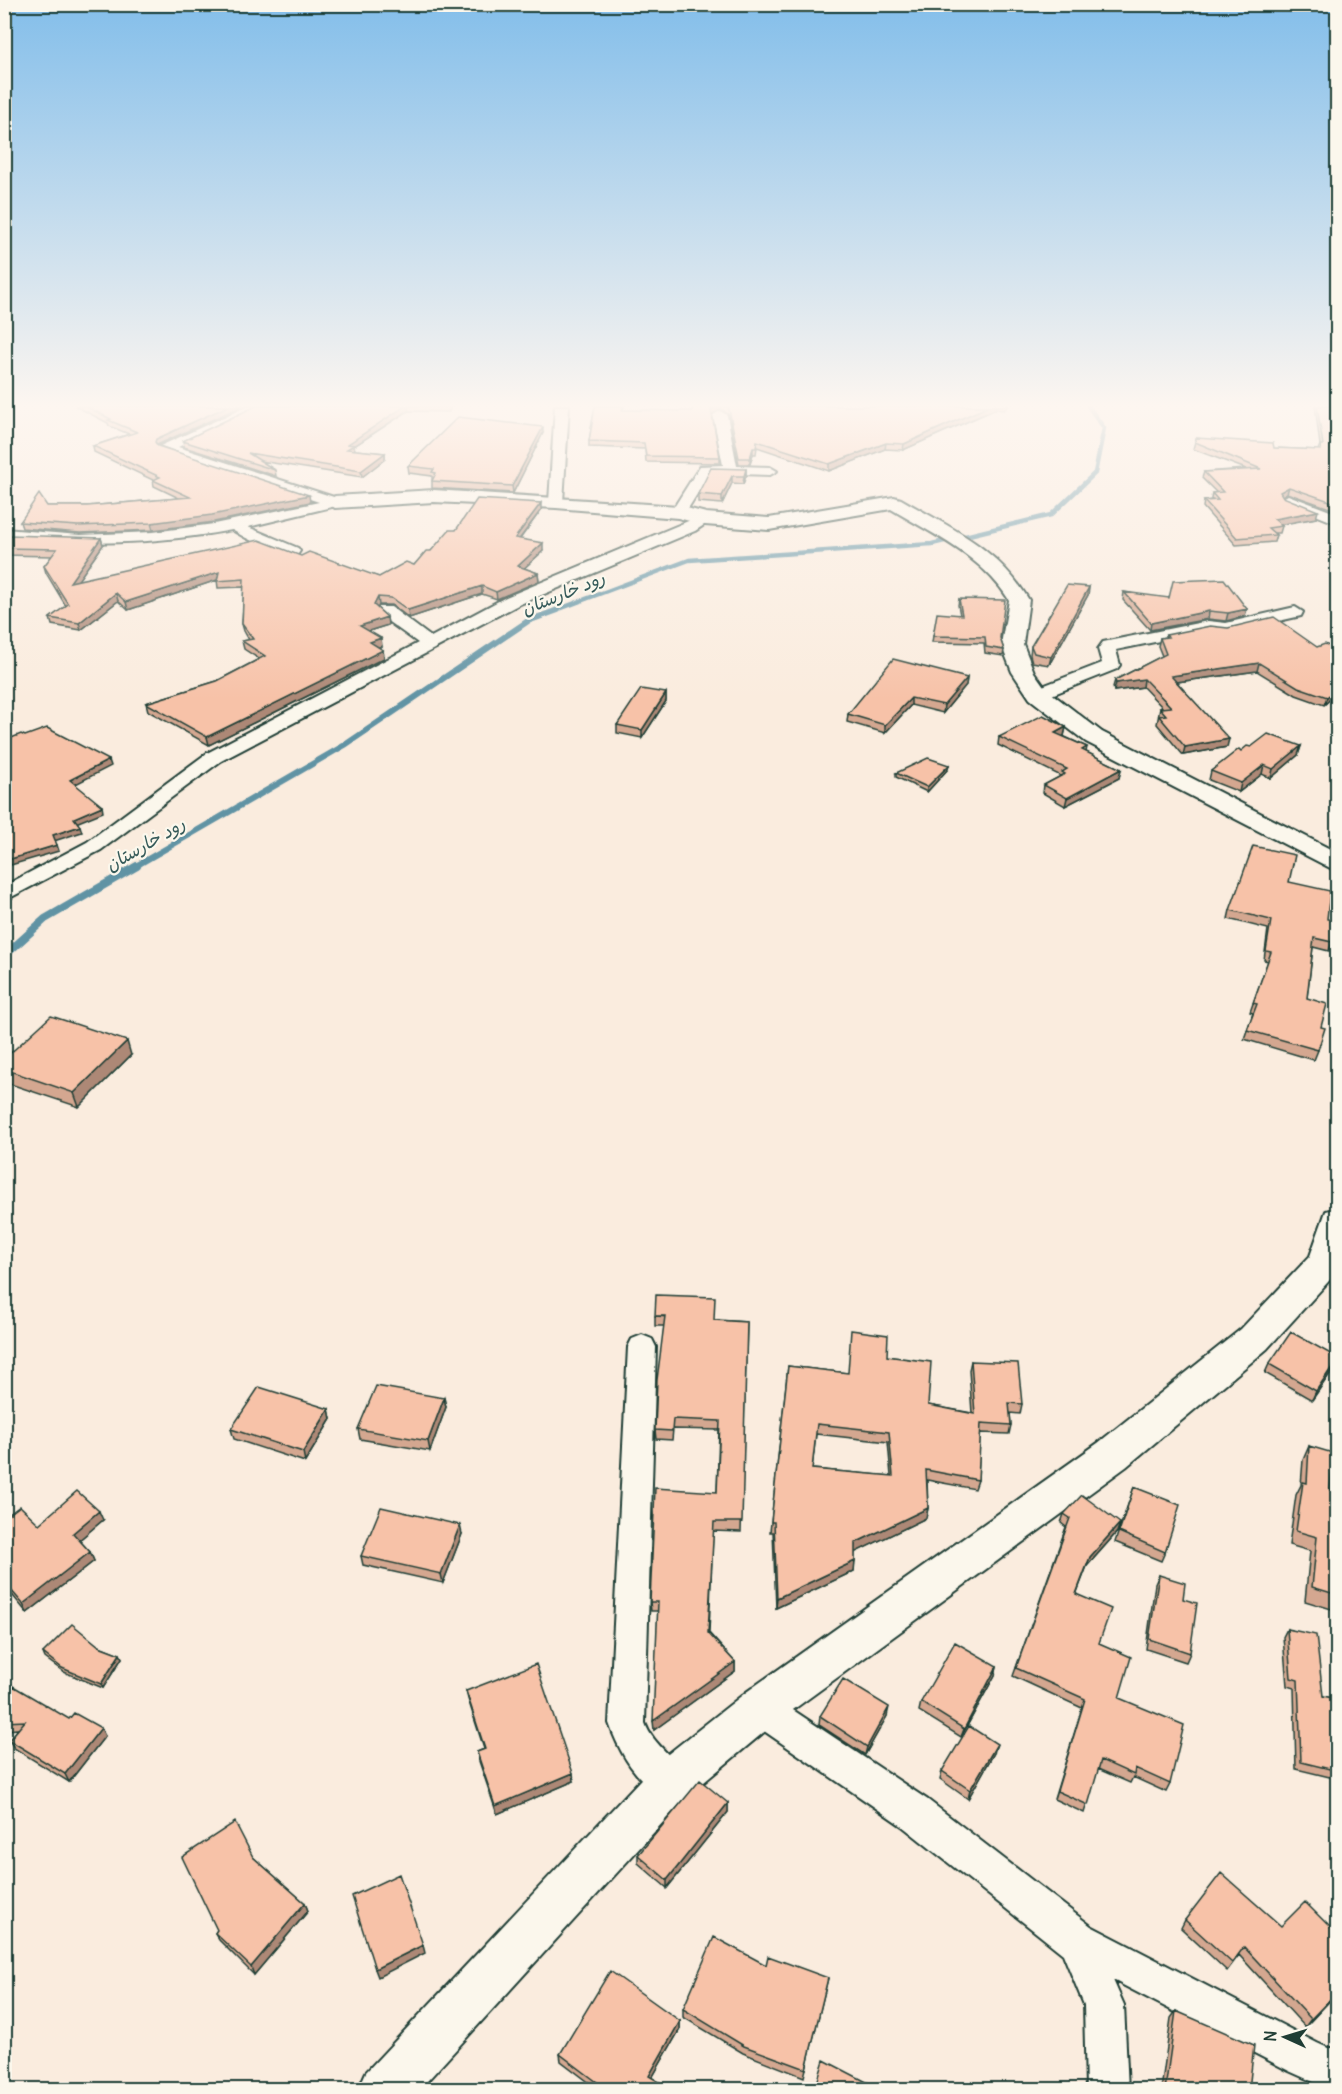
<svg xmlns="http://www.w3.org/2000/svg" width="1342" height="2094" viewBox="0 0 1342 2094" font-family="Delius,'Playpen Sans Arabic',sans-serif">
	<rect width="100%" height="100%" fill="#faecde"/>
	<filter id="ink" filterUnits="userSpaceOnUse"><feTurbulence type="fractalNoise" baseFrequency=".0167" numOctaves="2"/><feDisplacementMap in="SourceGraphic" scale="12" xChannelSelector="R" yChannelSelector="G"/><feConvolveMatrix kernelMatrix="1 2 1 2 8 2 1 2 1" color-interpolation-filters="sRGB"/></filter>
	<g filter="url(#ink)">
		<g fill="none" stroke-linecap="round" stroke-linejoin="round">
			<path stroke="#6193a4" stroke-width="4.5" d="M554,611L689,560L932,544L1051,515L1095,473L1104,428L1088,406"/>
			<path stroke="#6193a4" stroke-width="6" d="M134,867L345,745L528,621L558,610"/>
			<path stroke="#6193a4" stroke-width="8" d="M4,956L45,919L137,866"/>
			<defs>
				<path id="minor" d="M248,406H267L178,447L340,499L342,502L340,505L248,527L298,548L300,551L298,554C283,558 245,538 232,530C152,545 86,545 4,539V529L80,535L153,532L214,524L319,502L160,450L158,447Z
					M555,406H569L563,502L556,506L549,502Z
					M720,411L727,415L737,466L770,467L777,471L770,475L710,473L684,515H674L671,512L700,466L723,465L713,415Z
					M1288,495L1338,514V524L1283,502L1281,499Z
					M705,514L713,519L695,531L518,605L221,761L101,850L4,901V886L87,842L207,753L418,643L379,615L377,611L379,607H391L431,637L506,597Z
					M1295,607L1303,612L1301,616L1226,633L1208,631L1116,650L1120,665L1117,669L1044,698L1038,699L1029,694L1032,690L1102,663L1098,649L1103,642L1208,621L1226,623Z
					M642,1335L652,1339L656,1347L645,1723C653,1746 678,1758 688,1781L683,1794L670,1799C638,1786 620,1754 609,1723L628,1347L632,1339Z
					M760,1691L772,1696L928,1800L1091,1926L1317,2043L1328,2048H1338V2088H1327L1289,2071L1113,1980L1124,2005L1128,2090H1086L1084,2005L1063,1954L902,1826L748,1720L743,1708L748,1696Z"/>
				<path id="tertiary" d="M434,490L679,506L706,513L769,518L894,497L901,499C952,529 997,547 1029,600L1023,644L1034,672L1046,689L1102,732L1338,853V872L1086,742L1030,699L1012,672L1001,644L1009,600C982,556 934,535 891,509L769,530L705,525L678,518L556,508L434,502L335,508L326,502L335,496Z
					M1338,1208V1271L1267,1349L1126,1467L775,1723L686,1797L419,2090H358L366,2072L654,1765L745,1693L1098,1443L1241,1329L1310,1256L1326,1211Z"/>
			</defs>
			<use href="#minor" stroke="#1f3d34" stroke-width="4"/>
			<use href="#tertiary" stroke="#1f3d34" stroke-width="4"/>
			<use href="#minor" fill="#fbf7ec" fill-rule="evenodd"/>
			<use href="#tertiary" fill="#fbf7ec" fill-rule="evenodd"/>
		</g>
		<path fill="#d4a790" stroke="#1f3d34" stroke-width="1.5" fill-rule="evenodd" d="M75,406H242L157,445L310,502L214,522L153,530L80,533L22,528L20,522L47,506H87L179,498L154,486L153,480L94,452L93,446L129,434L109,426L108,423Z
			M256,406H451L449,412L408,411L354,446L355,450L385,453V459L362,477L260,461L275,470L276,476L184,447L183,441Z
			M595,406H624L623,410L692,411V406H1008L1004,410L996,409L903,450L885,449L829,471L757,447L756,454H753L750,464H739L729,415L721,409L712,415L720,457V463L646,462L645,449L589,447V441Z
			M1315,406H1338V511L1287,493L1282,496L1283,497L1316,518L1280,524L1282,526L1280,533H1274L1276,535L1274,542L1236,545L1203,507L1204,501L1212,500L1211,499L1212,493L1216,492L1202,478L1204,472L1246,469L1193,449L1196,438L1274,448L1318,450L1320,445Z
			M543,433L513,493L432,488V476L409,473L408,466Z
			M746,469V476L743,484L732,483L722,504L698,502V494Z
			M541,510L520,539L543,551L524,568L538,573L539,581L497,599L482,594L409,618L392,605H379L377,608L387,617L388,625L369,631L382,646L378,647L383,650L384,658L209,745L148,711L146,703L217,681L259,659L244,649L242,641L249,640L244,631L242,624L244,587L218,588L217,580L128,610L118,601L81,630L52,625L50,618L66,606L46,573L44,566L52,556L4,555V543L101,538L103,545L78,580L301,556L379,577L414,565L456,530Z
			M1089,587L1088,595L1049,665L1032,662L1030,655L1031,646Z
			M1124,592L1245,616L1226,621L1208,619L1150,630L1123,600Z
			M959,599L1000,638L1004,650L1003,656L985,653L984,643L932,642L933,636L960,615L958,605Z
			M1166,635L1317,647L1338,650V692L1324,705L1296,695L1257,671L1177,682L1227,747L1183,755L1157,724L1160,708H1163L1143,687L1114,691L1113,687L1115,680L1162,656L1158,646L1160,638L1165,637Z
			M967,678L966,685L943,713L911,705L885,733L847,722L848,714Z
			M666,693V701L642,738L617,733V725Z
			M1066,727L1064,736H1063L1087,747L1086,752L1121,769L1119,778L1065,806L1043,793L1044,785L1061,776L998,745L999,737Z
			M1301,746L1298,755L1271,778L1262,774L1239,792L1209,780L1211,771L1241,751L1251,747Z
			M949,765L948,769L927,792L896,777V773Z
			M1289,882L1327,919L1332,942L1329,951L1313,947L1307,998L1321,1027L1318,1050L1314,1060L1244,1039L1253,1013L1250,1012L1268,961L1264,960L1268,929L1228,919L1230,910Z
			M131,1055L79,1107L4,1082V1059Z
			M655,1316L747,1322L741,1532L713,1531L709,1633L735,1662V1671L654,1730L658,1611H651L650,1602L717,1492L719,1430L673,1429L672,1440L656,1439L655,1430L664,1326H655Z
			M887,1356L928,1405L972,1413L969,1370L971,1361L1022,1404L1020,1414L1010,1413L1011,1425L1009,1434L980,1433L978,1480L975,1489L927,1480L928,1508L926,1518L855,1552L854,1571L776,1608L773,1532H770L788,1366L847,1373ZM816,1434L888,1442L891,1476L812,1469Z
			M1338,1360L1334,1368L1312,1400L1265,1373L1269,1364Z
			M444,1398L446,1407L430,1451L360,1439L358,1429Z
			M329,1409L331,1419L305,1462L234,1439L231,1429Z
			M1309,1446L1330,1490L1338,1492V1611L1305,1601L1310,1551L1289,1545L1296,1495L1301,1485L1303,1460Z
			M1134,1487L1165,1552L1161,1561L1115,1542Z
			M1064,1514L1120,1523L1117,1532L1087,1566L1076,1594L1099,1643L1119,1698L1170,1784L1166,1792L1133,1777L1130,1783L1098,1769L1084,1813L1054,1799L1082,1708L1013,1676L1066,1527L1061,1523Z
			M4,1518L39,1524L103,1520L79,1540L90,1552L94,1561L27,1613L4,1585Z
			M462,1534L443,1583L363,1565L361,1556Z
			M1159,1575L1183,1599L1190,1653L1186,1662L1146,1649L1155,1584Z
			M1287,1629L1323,1696L1338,1699V1779L1296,1769L1294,1688L1287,1686L1283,1637Z
			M99,1646L120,1654L122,1658L103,1688L64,1672L45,1658L43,1653Z
			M997,1666L995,1675L961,1737L919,1711L921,1702Z
			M466,1691L574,1781L497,1814L479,1761L477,1752L484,1749L468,1699Z
			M4,1716L69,1719L105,1736L69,1782L14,1748L9,1740L18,1729L7,1730L4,1725Z
			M820,1716H887L865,1755L819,1725Z
			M994,1753L968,1799L940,1779L942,1771Z
			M728,1803V1812L667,1888L638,1863V1855Z
			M253,1857L305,1903L308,1911L254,1975L219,1940L215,1933L217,1930Z
			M1185,1920L1281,1926L1338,1935V1992L1305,2027L1239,1955L1227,1971L1181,1928Z
			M766,1965L828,1978L804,2077L743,2053L683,2017V2009Z
			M1176,2011L1249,2090H1161L1171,2018Z
			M680,2021V2029L652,2078L673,2090H599L561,2061L560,2054Z"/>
		<path fill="#ad8876" stroke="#1f3d34" stroke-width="1.5" d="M228,406H242L157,445L155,442L156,439Z
			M405,406H408V411L354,446L355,451L348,456V444Z
			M716,406H721V409L711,415V410Z
			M989,406H996V409L903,450L904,444Z
			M543,427V433L513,493L512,486Z
			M886,443L885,449L829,471V464Z
			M753,448V454L750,464V458Z
			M385,453V459L362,477L361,471Z
			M746,469V476L743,484L744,476Z
			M732,476V483L722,504V496Z
			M1289,487L1287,493L1279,498L1280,492Z
			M309,495L310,502L214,522L153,530L151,523Z
			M541,503V510L515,545V538Z
			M1318,511L1316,518L1273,526L1274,519Z
			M101,538L103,545L72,589L70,582Z
			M543,543V551L519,573L518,566Z
			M219,572L220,579L128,610L126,602Z
			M538,573L539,581L497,599L496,592Z
			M482,586V594L409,618L408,610Z
			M1089,587L1088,595L1049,665L1051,657Z
			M116,593L118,601L81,630L79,623Z
			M378,597L379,605L375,612L374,605Z
			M1247,609L1245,616L1226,621L1228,613Z
			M1209,611L1208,619L1150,630L1151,623Z
			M387,617L388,625L362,633L360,626Z
			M381,638L382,646L371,650L370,642Z
			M383,650L384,658L209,745L207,737Z
			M1259,663L1257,671L1169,683L1171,676Z
			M967,678L966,685L943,713L944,705Z
			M1144,679L1143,687L1114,691L1116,683Z
			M1338,687V692L1324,705L1327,697Z
			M666,693V701L642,738V730Z
			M911,698V705L885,733V725Z
			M1066,727L1064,736L1054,741L1055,733Z
			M1229,739L1227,747L1183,755L1185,747Z
			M1301,746L1298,755L1271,778L1273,769Z
			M109,760L111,766L72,786L70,780Z
			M949,765L948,769L927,792V787Z
			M1264,765L1262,774L1239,792L1241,783Z
			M1121,769L1119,778L1065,806L1067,798Z
			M102,806L103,812L76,823L74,818Z
			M80,826L82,832L54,841L53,835Z
			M57,845L59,851L4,867V861Z
			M127,1041L131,1055L79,1107L74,1093Z
			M1338,1359L1334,1368L1312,1400L1316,1391Z
			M444,1398L446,1407L430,1451L428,1441Z
			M329,1409L331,1419L305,1462L303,1452Z
			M928,1508L926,1518L854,1553L855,1543Z
			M99,1511L103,1520L77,1542L73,1533Z
			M1120,1523L1117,1532L1087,1566L1073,1603L1090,1557Z
			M460,1525L462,1534L443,1583L441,1574Z
			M90,1552L94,1561L27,1613L23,1604Z
			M855,1561L854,1571L776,1608L777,1598Z
			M120,1654L122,1658L103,1688L101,1684Z
			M735,1662V1671L654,1730L653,1721Z
			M997,1666L995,1675L961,1737L964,1729Z
			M889,1707L887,1716L865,1755L867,1747Z
			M101,1728L105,1736L69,1782L65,1774Z
			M997,1744L994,1753L968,1799L970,1790Z
			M573,1773L574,1781L497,1814L495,1806Z
			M728,1803V1812L667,1888V1880Z
			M305,1903L308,1911L254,1975L251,1967Z
			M423,1945L425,1953L378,1977L375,1969Z
			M1338,1991V1992L1305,2027L1311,2019Z
			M680,2021V2029L649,2083V2076Z"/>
		<path fill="#f7c2a8" stroke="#1f3d34" stroke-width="1.5" fill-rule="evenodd" d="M85,406H228L156,439L155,442L158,446L309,495L212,515L151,523L78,526L20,522L39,494L47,506H87L190,497L153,480L160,477L93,446L137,432L108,420L111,419Z
			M256,406H405L348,444L354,445L347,449L385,453L361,471L248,453L275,470L183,441Z
			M595,406H623L622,410L692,411V406H716L711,410L720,457L646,456L644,443L589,441Z
			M726,406H989L904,444L886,443L829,464L757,441L756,448H753L750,458H739L729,409Z
			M1317,406H1338V504L1289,487L1280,492L1283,497L1318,511L1274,519L1282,526L1268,528L1276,535L1237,538L1204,501L1218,500L1212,493L1223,492L1204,472L1261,469L1195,442L1196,438L1273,443L1274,448L1321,450L1320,445H1323Z
			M458,417L543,427L512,486L432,481L436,473L432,472L434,469L408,466Z
			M711,468L746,469L744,476H732L722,496L698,494Z
			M477,499L541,503L515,538L543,543L518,566L538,573L496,592L482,586L408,610L391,598L378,597L374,605L387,617L360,626L381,638L370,642L383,650L207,737L146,703L217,681L265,656L242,641L253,639L242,624L244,579L217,581L219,572L126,602L116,593L79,623L50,618L68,604L44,566L57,549L4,548V543L10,535L101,538L70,582L259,540L301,556L309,552L379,577L406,562L414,565L426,551H431L449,530H456Z
			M1224,579L1247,609L1228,613L1209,611L1151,623L1124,592L1169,598L1173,581Z
			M1067,585L1089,587L1051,657L1034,653L1031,646Z
			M959,599L1005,600L1000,638L1004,650L986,647L985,637L933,636L937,613L962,615Z
			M1274,617L1317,647L1325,644L1338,650V664L1332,666L1338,669V687L1327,697L1298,687L1259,663L1171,676L1229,739L1185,747L1159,716L1166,715L1160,708L1171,707L1144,679L1116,683L1115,680L1166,654L1160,638L1168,637L1166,635L1210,626L1228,628Z
			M893,659L967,678L944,705L911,698L885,725L848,714Z
			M641,689L666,693L642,730L617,725Z
			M1043,715L1066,727L1055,733L1087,747L1082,750L1121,769L1067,798L1044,785L1065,774L1062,772L1067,769L999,737Z
			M47,728L109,760L70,780L102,806L74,818L80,826L53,835L57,845L4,861V741L21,734L25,736Z
			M1268,734L1301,746L1273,769L1264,765L1241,783L1211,771L1239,749L1241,751L1247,746L1251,747Z
			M928,758L949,765L927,787L896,773Z
			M1253,846L1295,855L1289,882L1330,891L1327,919L1337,921L1332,942L1314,938L1307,998L1327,1004L1321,1027L1325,1028L1318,1050L1247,1030L1257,1004L1253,1003L1271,952L1266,951L1271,920L1230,910Z
			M51,1016L127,1041L74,1093L4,1069V1059Z
			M656,1295L715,1297L714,1320L747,1322L742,1522H714L708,1633L735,1662L653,1721L658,1602H650L655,1488L717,1492L720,1421L673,1419L672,1431L655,1430L657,1380L665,1316H655Z
			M851,1330L888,1335L887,1356L931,1362L928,1405L975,1414L971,1361L1018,1363L1022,1404L1009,1403L1011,1425L981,1423L978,1480L926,1470L928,1508L855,1543V1561L777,1598L774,1522H771L788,1366L848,1373ZM817,1424L889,1432L893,1476L812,1469Z
			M1291,1332L1338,1358L1316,1391L1269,1364Z
			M376,1386L444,1398L428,1441L358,1429Z
			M259,1387L329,1409L303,1452L231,1429Z
			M1309,1446L1333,1453L1330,1490L1338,1492V1595L1312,1587L1317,1537L1296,1531L1303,1482L1307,1483Z
			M1134,1487L1180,1505L1165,1552L1119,1532Z
			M77,1491L99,1511L73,1533L90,1552L23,1604L4,1582V1518L20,1506L39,1524Z
			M1082,1495L1120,1523L1090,1557L1076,1594L1111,1609L1099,1643L1131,1657L1119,1698L1184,1725L1170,1784L1135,1768L1134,1775L1101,1760L1088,1805L1057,1791L1085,1699L1016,1668L1070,1518L1064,1514Z
			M381,1507L460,1525L441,1574L361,1556Z
			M1159,1575L1185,1583L1183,1599L1197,1603L1190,1653L1149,1639Z
			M72,1624L99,1646L120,1654L101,1684L62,1668L43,1653Z
			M1287,1629L1316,1635L1323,1696L1338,1699V1771L1301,1762L1298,1680L1291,1678Z
			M955,1642L997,1666L964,1729L921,1702Z
			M536,1664L573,1773L495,1806L477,1752L485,1749L466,1691Z
			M843,1679L889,1707L867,1747L820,1716Z
			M13,1686L69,1719L74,1713L101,1728L65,1774L9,1740L25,1721L4,1722V1716Z
			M969,1726L997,1744L970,1790L942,1771Z
			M700,1780L728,1803L667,1880L638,1855Z
			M235,1822L253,1857L305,1903L251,1967L215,1933L217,1930L182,1857Z
			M1221,1873L1281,1926L1305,1902L1338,1935V1991L1311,2019L1244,1947L1232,1963L1185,1920Z
			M399,1874L423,1945L375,1969L352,1896Z
			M714,1937L766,1965L768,1956L828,1978L806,2069L744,2046L683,2009Z
			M610,1971L680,2021L649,2076L673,2090H605V2088L560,2054Z
			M1176,2011L1254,2045L1249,2090H1165Z
			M824,2060L882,2090H815Z
			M960,2083L982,2090H959Z"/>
	</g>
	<linearGradient id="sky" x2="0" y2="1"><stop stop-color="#83beea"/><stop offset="0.58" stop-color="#fdf6f0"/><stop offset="1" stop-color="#fdf6f0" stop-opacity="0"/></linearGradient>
	<rect width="1342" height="699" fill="url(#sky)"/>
	<g text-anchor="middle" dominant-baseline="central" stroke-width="4.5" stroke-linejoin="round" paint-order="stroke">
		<g font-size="18" font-style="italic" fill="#355a59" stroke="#fbf7ec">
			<text transform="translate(563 593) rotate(-22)">رود خارستان</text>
			<text transform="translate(145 844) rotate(-30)">رود خارستان</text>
		</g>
	</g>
	<rect width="1342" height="2094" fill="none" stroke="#fbf7ec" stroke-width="24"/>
	<rect x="12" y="12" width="1318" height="2070" fill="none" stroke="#1f3d34" stroke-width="2" filter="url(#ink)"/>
	<g transform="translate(1285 2037) rotate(274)" stroke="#fbf7ec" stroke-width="4.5" paint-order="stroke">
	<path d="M0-4.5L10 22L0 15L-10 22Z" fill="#1f3d34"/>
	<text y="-9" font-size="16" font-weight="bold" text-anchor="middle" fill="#1f3d34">N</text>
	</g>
</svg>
